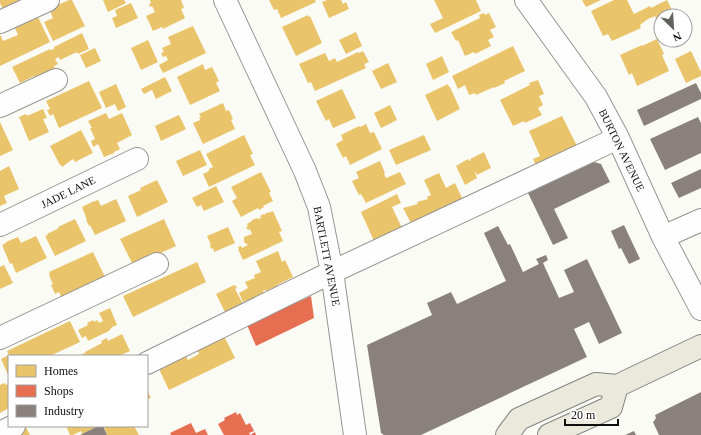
<svg xmlns="http://www.w3.org/2000/svg" width="701" height="435" viewBox="0 0 701 435" font-family="'Times New Roman',serif">
	<rect width="100%" height="100%" fill="#fbfbf5"/>
	<path fill="#e9c46a" d="M0,0H26L4,12L0,3Z
		M69,0H72L85,26L53,41L44,22L53,18L49,9Z
		M103,0H124L126,3L108,12Z
		M150,0H181L184,8L181,9L185,18L163,29L162,27L153,31L146,16L155,12L152,6L150,7L149,4L151,3Z
		M269,0H315L316,2L281,18L277,9L274,10Z
		M327,0H341L343,4L346,2L349,9L329,18L322,2Z
		M434,0H476L481,11L435,33L430,24L443,18Z
		M582,0H601L586,7Z
		M614,0H627L634,14L650,6L651,8L667,0L675,16H661V23L659,24L655,16L648,19L640,25L641,28L612,41L608,34L603,36L591,11Z
		M131,3L138,18L116,28L112,18L117,16L115,10Z
		M484,13L485,15L489,13L496,27L490,30L494,37L488,40L491,46L475,54L474,52L465,56L458,40L456,41L451,32L480,18L479,15Z
		M37,15L50,42L0,66V34L3,41L18,35L14,26Z
		M308,15V17L310,16L322,43L296,56L282,27Z
		M193,26L206,53L163,73L159,65L168,60L166,56L163,57L161,53L164,52L162,48L171,44L168,37Z
		M356,32L362,46L346,54L339,40Z
		M82,33L89,49L78,54L77,52L60,60L59,57L55,59L58,64L54,66L55,68L35,78L34,76L20,83L12,67L50,49L51,50L54,49V47Z
		M657,39L664,54L662,55L669,71L637,86L632,73L629,75L620,55L642,45V46Z
		M148,40L158,62L141,70L131,48Z
		M513,46L525,71L504,81L505,83L494,88V87L476,95L475,93L469,95L465,85L458,89L452,76Z
		M95,48L101,61L86,68L80,55Z
		M363,51L369,62L364,64L366,68L315,91L311,82L308,83L299,64L325,53L329,61L335,58L337,62L358,52L359,53Z
		M691,51L701,72V76L686,83L675,59Z
		M442,56L449,72L433,80L426,64Z
		M388,63L397,82L381,89L372,71Z
		M203,64L205,70L212,67L219,81L216,83L220,91L190,105L177,77Z
		M165,77L172,91L156,99L152,90L144,94L141,89Z
		M538,80L544,94L539,96L543,105L538,108L542,115L525,123L524,121L513,126L500,100L530,85L529,83Z
		M89,81L102,108L59,128L53,114L50,116L47,110L50,109L46,101Z
		M116,84L126,107L118,111L115,104L106,108L99,92Z
		M448,84L449,87H450L460,109L437,121L425,95Z
		M342,89L356,118L333,128L329,119L326,121L316,101Z
		M223,103L226,111L229,110L233,119L231,120L235,129L203,144L193,123L200,120L199,118L201,117L199,114Z
		M390,105L397,120L381,128L374,113Z
		M43,109L47,118L43,119L49,132L29,141L19,117L26,114L27,116Z
		M106,113L109,119L122,113L132,135L117,143L120,149L114,152V153L104,157L98,144L93,147L91,141L95,139L90,128H92L88,121Z
		M179,115L186,129L161,141L155,126Z
		M562,116L578,148L538,170L533,159L540,156L529,131Z
		M0,122L13,150L0,156Z
		M366,124L370,133L374,132L382,149L350,165L346,156L343,158L336,144L343,140L341,135L359,126L360,127Z
		M81,130L93,153L75,162L73,159L62,167L61,165H60L50,146Z
		M244,135L253,154L250,155L255,165L209,187L203,174L209,171V169L213,167L206,154Z
		M424,135L431,150L396,165L389,150Z
		M200,150L207,165L183,176L176,161Z
		M484,152L491,168L477,175L476,172H475L477,178L465,185L456,166L468,159L469,161L471,160L470,159Z
		M380,161L385,173L384,174L386,178L400,172L406,184L366,203L361,194L359,195L352,181L359,178L356,172Z
		M9,166L19,189L4,196L7,203L0,206V171Z
		M261,172L271,192L269,193L273,201L263,206L264,207L259,210L258,208L241,217L232,201L237,198L231,187Z
		M439,173L446,188L455,183L464,202L412,225L403,208L418,204L417,202L428,199L427,197L431,195L424,180Z
		M157,180L168,202L137,217L128,196L141,190L140,188Z
		M216,186L224,202L204,211L201,205L197,207L192,198Z
		M397,194L401,203L392,207L402,228L374,241L361,212Z
		M116,199L126,221L95,235L90,225L89,226L86,220H87L82,207L92,202L98,200L101,206Z
		M273,211L282,231L279,232L283,241L243,260L238,249H239L238,247L241,246L242,248L248,245L244,242V237L252,234L250,229L248,230L246,227L248,226L247,224L252,221V220L257,218L258,219L261,218L260,216L264,214L265,215V214L268,212V213Z
		M75,219L86,241L55,256L45,236L48,235L47,234L59,228L58,227Z
		M164,219L176,246L154,256L153,254L132,263L120,239Z
		M228,227L235,243L214,252L213,248L211,249L210,245H211L207,236Z
		M36,236L47,258L16,273L12,263L10,264L2,245L6,243V242L18,237L21,243Z
		M278,251L282,262L285,260L293,277L277,285V286L266,291L265,290L263,291L264,294L253,299V298L243,302L239,293L248,288L245,282L255,278L254,275L261,272L256,261Z
		M93,252L105,277L62,299L59,292L55,294L51,285L53,284L49,275L50,274L49,272Z
		M197,262L206,282L133,317L123,296Z
		M4,265L13,283L0,289V267Z
		M234,285V286L235,285L237,288L235,289L243,304L225,312L216,294Z
		M110,308L117,325L112,327L109,331L88,341L86,336L82,338L78,330L88,325L87,323L93,320L94,322L97,320L99,323L103,321L99,313Z
		M70,321L80,342L50,356H9V377L1,359L9,355L7,351Z
		M122,334L130,351L119,356H78L85,353V352L102,343L101,341L107,338L108,341Z
		M224,336L235,358L169,390L158,367L185,354L188,360L199,354L197,349Z
		M5,383L6,385L9,383V408L0,413V385Z
		M147,390L151,398L147,399Z
		M66,426H98L82,434L81,431L73,435H70Z
		M106,426H134L139,435H107L104,427Z
		M26,427L30,435H7Z"/>
	<path fill="#e76f51" d="M311,296L314,318L256,346L247,325Z
		M236,412L237,415L240,413L246,425L250,423L254,431L249,433L250,435L255,432L256,435H224L218,424L225,420L224,418Z
		M191,423L196,433L205,429L208,435H171L170,433Z"/>
	<path fill="#8a817c" d="M696,83L701,93V99L644,126L637,110Z
		M698,117L701,123V153L665,170L650,139Z
		M594,162L601,164L610,182L554,209L568,238L553,245L528,193Z
		M701,169V188L679,198L671,183Z
		M624,225L640,259L629,264L621,248L619,249L611,231Z
		M498,226L508,245L510,244L523,272L539,264L536,259L546,255L548,260L543,263L559,298L574,292L564,270L587,259L622,333L599,344L589,322L574,329L587,357L421,435H384L381,433L367,345L432,315L427,303L451,292L457,304L506,281L484,233Z
		M701,392V435H659L653,422L654,421L656,418L655,415Z
		M98,426H103L107,435H80Z
		M634,431L636,435H625Z"/>
	<g fill="none" stroke-linecap="round" stroke-linejoin="round">
		<defs>
			<path id="minor" d="M225,0L305,171L319,207L332,272L355,435
				M526,0L596,97L618,138L663,237L701,309
				M0,22L48,0
				M0,106L56,80
				M0,225L137,159
				M663,237L701,220
				M0,338L157,264
				M147,363L332,272L618,138
				M0,433L14,426"/>
			<path id="major" d="M507,435L519,419L596,384L617,386L701,346
				M549,435L611,407L617,386"/>
		</defs>
		<use href="#minor" stroke="#959593" stroke-width="24"/>
		<use href="#major" stroke="#838380" stroke-width="24"/>
		<use href="#minor" stroke="#fefefe" stroke-width="22"/>
		<use href="#major" stroke="#ebe8dc" stroke-width="22"/>
	</g>
	<g text-anchor="middle" dominant-baseline="central" stroke-width="4" stroke-linejoin="round" paint-order="stroke">
		<g font-size="11" fill="#0f0f0f" stroke="#fff">
			<text transform="translate(622 150) rotate(64)">BURTON AVENUE</text>
			<text transform="translate(68 192) rotate(-26)">JADE LANE</text>
			<text transform="translate(327 256) rotate(79)">BARTLETT AVENUE</text>
		</g>
	</g>
	<rect x="8" y="355" width="140" height="72" fill="#ffffff" stroke="#9f9f9f"/>
	<rect x="16" y="365" width="20" height="12" fill="#e9c46a" stroke="#9f9f9f"/>
	<text x="44" y="375" font-size="12" fill="#0f0f0f">Homes</text>
	<rect x="16" y="385" width="20" height="12" fill="#e76f51" stroke="#9f9f9f"/>
	<text x="44" y="395" font-size="12" fill="#0f0f0f">Shops</text>
	<rect x="16" y="405" width="20" height="12" fill="#8a817c" stroke="#9f9f9f"/>
	<text x="44" y="415" font-size="12" fill="#0f0f0f">Industry</text>
	<g transform="translate(673 28) rotate(155)"><circle r="19" fill="#ffffff" stroke="#9f9f9f"/>
	<path d="M0-3L7 15L0 10L-7 15Z" fill="#626260"/>
	<text y="-6" font-size="11" font-weight="bold" text-anchor="middle" fill="#0f0f0f">N</text>
	</g>
	<path d="M565 419v6h53v-6" fill="none" stroke="#0f0f0f" stroke-width="2"/>
	<text x="571" y="419" font-size="12" fill="#0f0f0f" stroke="#ffffff" stroke-width="3" paint-order="stroke">20 m</text>
</svg>
